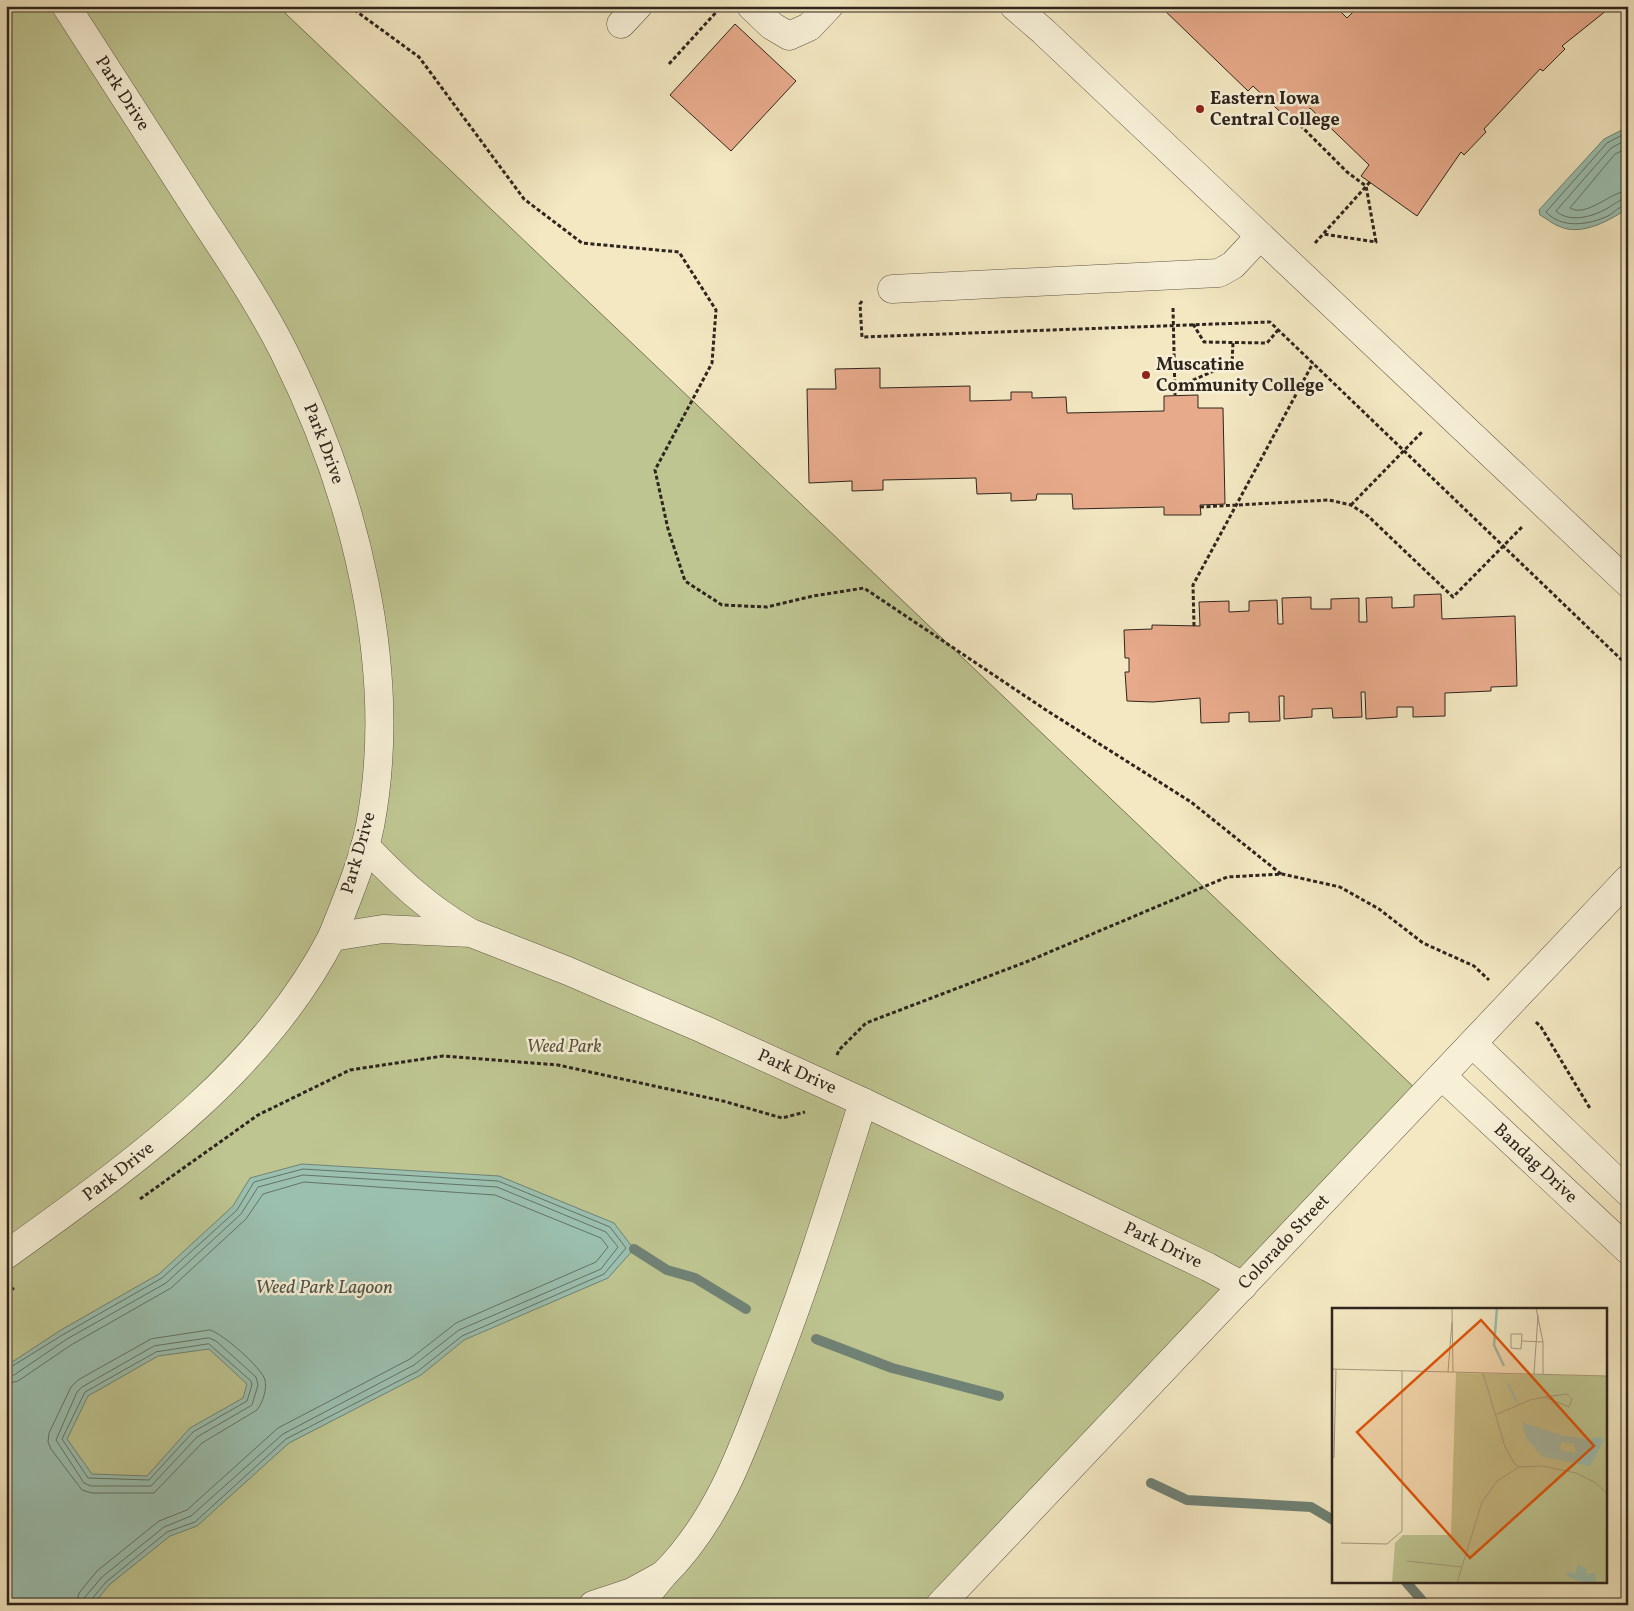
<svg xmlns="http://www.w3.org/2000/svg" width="1634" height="1611" viewBox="0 0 1634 1611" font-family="Vollkorn,serif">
	<rect width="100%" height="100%" fill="#f3e8c2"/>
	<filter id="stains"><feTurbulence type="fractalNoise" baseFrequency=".004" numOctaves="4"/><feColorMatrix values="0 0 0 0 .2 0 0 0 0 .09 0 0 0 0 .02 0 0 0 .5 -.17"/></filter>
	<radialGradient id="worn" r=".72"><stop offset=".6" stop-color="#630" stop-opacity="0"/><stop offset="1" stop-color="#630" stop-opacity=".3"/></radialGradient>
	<path fill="#bec591" stroke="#767558" d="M6,6H290L285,13L1419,1092L939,1605H6Z"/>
	<path fill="#9bc0b0" stroke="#708276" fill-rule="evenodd" d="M1628,127V208C1611,220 1582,236 1561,227C1554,225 1547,219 1540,215L1539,210L1604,139Z
		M302,1164L499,1176L614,1223L634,1249L608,1278L464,1340L421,1375L289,1443L197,1526L170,1536L109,1585L93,1605H6V1366L61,1330L159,1274L233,1206L250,1178ZM209,1349L247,1384L243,1398L190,1428L147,1476L92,1474L67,1439L88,1396L158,1356Z"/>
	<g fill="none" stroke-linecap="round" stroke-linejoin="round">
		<path stroke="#657267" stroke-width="1" d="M1628,132L1607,143L1546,212C1562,229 1588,225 1608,216C1615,212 1620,205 1628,205
			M1628,139L1611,148L1556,211C1569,223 1592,217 1606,209C1614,205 1619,199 1628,198
			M1628,148L1615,154L1570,208C1587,218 1611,191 1628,191
			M210,1330C222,1333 262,1368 265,1380C267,1389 263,1402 257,1410L202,1443L154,1493H92L82,1490L51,1449L48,1442L49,1433L71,1387L78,1380L151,1339Z
			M209,1338L216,1341L256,1377L258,1385L252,1405L197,1437L151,1486H91L84,1483L56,1440L77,1392L82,1387L154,1346Z
			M209,1344L251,1381L252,1385L247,1401L193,1432L149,1480L88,1478L62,1439L85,1392L156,1352Z
			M6,1370L64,1334L162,1278L237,1210L254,1182L303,1169L498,1181L610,1227L626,1248L604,1274L462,1336L418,1371L286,1439L195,1522L167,1532L106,1582L91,1600L90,1605
			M6,1377L14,1375L67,1339L166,1283L241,1214L258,1187L303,1175L497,1187L606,1232L618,1247L601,1269L459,1330L414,1365L283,1434L191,1516L164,1527L102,1577L85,1597L83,1605
			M6,1384L18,1381L71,1345L171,1288L246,1219L263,1194L304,1182L495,1195L601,1238L608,1247L596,1262L456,1323L410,1359L278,1428L187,1510L159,1521L97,1571L79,1593L76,1605"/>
		<path stroke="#708276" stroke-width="10" d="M634,1249L667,1270L695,1278L746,1309
			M816,1339L892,1368L999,1396
			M1151,1483L1187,1500L1311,1507L1333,1520
			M1406,1582L1426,1605"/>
	</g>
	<path fill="#e7aa8b" stroke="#2f251e" d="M1160,6H1335L1347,18L1359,6H1612L1562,46L1565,49L1543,71L1540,69L1484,129L1486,132L1464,155L1461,152L1417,216L1361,176L1369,165L1310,108L1294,125L1253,86L1248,91Z
		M735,24L796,81L731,151L670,95Z
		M880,368V388L970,386V401L1011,400V392H1032V398L1066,397L1067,413L1164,411V396L1198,395V408H1223L1225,504L1200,505L1201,515H1164V507L1073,509L1072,494H1037L1036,500L1011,501V493L977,494L976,478L883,480V490L852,491V481L809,483L807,389H836L835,369Z
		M1441,594L1442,619L1515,616L1517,686L1491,687V691L1445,693V716L1413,717V707H1397V717L1366,719L1365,692H1361L1362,717L1333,718L1332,708L1312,709V717L1284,719V696H1279L1280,721L1249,722V712L1229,713V722L1201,723L1200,698L1153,702L1127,701L1125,672H1129V658H1125L1124,630L1152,629V625L1200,626L1199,602L1229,601V612L1249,611V601L1277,600L1278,624H1283L1282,598L1311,597V609H1331V599L1359,598V622H1367L1366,598L1392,597V608L1414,607V595Z"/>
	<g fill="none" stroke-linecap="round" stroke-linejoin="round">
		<defs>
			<g id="minor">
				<path id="s1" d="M66,6C109,73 153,141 196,208C226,254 259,302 284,352C354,492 400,669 370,826C362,865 346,901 332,937"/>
				<path d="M751,6L772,26L789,36L809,27L829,6"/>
				<path d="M1014,6L1043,31L1628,583"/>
				<path d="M621,24L638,6"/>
				<path d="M892,289L1219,273L1233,265L1260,236"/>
				<path d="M365,846C398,880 427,908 469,932"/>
				<path d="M1473,1044L1628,1192"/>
				<path id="s2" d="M1442,1076L1628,1250"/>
				<path id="s3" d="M6,1255C130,1165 260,1076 332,937L383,929L471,933L568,971L703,1029L863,1102L1208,1267L1243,1286"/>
				<path d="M663,1575C719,1520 744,1446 771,1374C806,1285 834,1194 863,1102"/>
				<path d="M593,1605L632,1592L663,1575L639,1605"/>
				<path id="s4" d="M940,1605L1628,879"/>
			</g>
		</defs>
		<use href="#minor" stroke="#605647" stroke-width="29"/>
		<path stroke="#2f251e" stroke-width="3" stroke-dasharray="4 2.5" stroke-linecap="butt" d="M349,6L419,57L524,199L582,243L679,252L716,310L712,363L655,470L668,529L685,581L722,605L767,607L813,596L864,588L1046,710L1191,802L1281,874
			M669,64L719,9
			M1300,125L1347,172L1366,186L1376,242L1323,234
			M1315,243L1370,182
			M862,301L860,304L862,337L1270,322L1628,666
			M1173,308L1175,395
			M1193,324L1204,342L1267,343L1278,330
			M1175,388L1232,363L1233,343
			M1351,505L1422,432
			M1200,507L1329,500L1351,505L1368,516L1453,597L1522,527
			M1194,626L1193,585L1313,363
			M1536,1022L1541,1027L1591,1110
			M837,1055L839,1050L866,1023L1026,962L1227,877L1282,874L1340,887L1379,909L1423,943L1474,966L1489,980
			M140,1199L258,1115L350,1070L443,1056L558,1065L723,1101L782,1118L805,1112
			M6,1293L14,1288"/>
		<use href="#minor" stroke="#f7f0d7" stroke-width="28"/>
	</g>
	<g fill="#8f2418" stroke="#f7f0d7" stroke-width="2">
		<circle cx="1200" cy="109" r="5"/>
		<circle cx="1146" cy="375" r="5"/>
	</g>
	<g text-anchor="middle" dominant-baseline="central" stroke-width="5" stroke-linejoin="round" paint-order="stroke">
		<g font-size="18" fill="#2f251e" stroke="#f7f0d7">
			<text stroke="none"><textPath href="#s1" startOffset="104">Park Drive</textPath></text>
			<text stroke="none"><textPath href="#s1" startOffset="509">Park Drive</textPath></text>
			<text transform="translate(359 853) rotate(-74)">Park Drive</text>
			<text stroke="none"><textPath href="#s3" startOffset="954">Park Drive</textPath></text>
			<text stroke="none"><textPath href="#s2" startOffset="128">Bandag Drive</textPath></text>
			<text stroke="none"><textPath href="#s3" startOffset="140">Park Drive</textPath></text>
			<text stroke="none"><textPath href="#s4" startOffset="500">Colorado Street</textPath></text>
			<text stroke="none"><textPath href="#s3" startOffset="1359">Park Drive</textPath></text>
		</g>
		<g font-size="18" font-weight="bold" fill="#2f251e" stroke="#f7f0d7" text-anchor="start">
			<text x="1210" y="99">Eastern Iowa<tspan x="1210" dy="21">Central College</tspan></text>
			<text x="1156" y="365">Muscatine<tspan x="1156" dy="21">Community College</tspan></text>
		</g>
		<g font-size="18" font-style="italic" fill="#5a5540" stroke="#f7f0d7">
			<text x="564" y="1047">Weed Park</text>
		</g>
		<g font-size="19" font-style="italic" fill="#4f544a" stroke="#f7f0d7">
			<text x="324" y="1288">Weed Park Lagoon</text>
		</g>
	</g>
	<g transform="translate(1332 1308)">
		<rect width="275" height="275" fill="#f3e8c2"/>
		<path d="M124,65L275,68V275H60L63,235L71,227H119Z" fill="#bec591"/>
		<path d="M190,114L229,127L253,131L269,129L272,132L258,158L211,149L194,130ZM229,134L242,136L244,145L232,143L228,140ZM246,257L255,261L253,270L255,266L263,265L264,275H252L234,268L236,264L243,266Z" fill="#9bc0b0" fill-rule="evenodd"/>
		<path fill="none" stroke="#9bc0b0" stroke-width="2.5" d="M165,0L162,37L172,58M176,76L185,94"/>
		<path fill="none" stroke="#a59a80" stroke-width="1" d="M120,0L121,64M204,0L211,34V66M179,26H190L189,41L179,40ZM190,33L211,34M0,61L275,68M116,64L120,14M151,65L173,139L183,156L187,159L210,158L244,165L264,175L275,186M202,66L206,7M235,86L240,91L237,99L213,89ZM163,107L198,92L213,89M2,150L4,61M9,235L55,236L70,223V63M75,253L130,259M125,275L150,194L165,173L187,159"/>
		<path fill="#df560d" fill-opacity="0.15" stroke="#df560d" stroke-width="2.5" d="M149,12L262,138L138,250L25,124Z"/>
		<rect width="275" height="275" fill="none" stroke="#2f251e" stroke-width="2.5"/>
	</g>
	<rect width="1634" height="1611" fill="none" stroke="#f3e8c2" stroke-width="25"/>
	<rect x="8" y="8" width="1619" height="1596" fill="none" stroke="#2f251e" stroke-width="2.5"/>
	<rect x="12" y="12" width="1609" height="1586" fill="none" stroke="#2f251e"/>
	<rect width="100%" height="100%" filter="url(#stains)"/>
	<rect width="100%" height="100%" fill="url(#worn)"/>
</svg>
